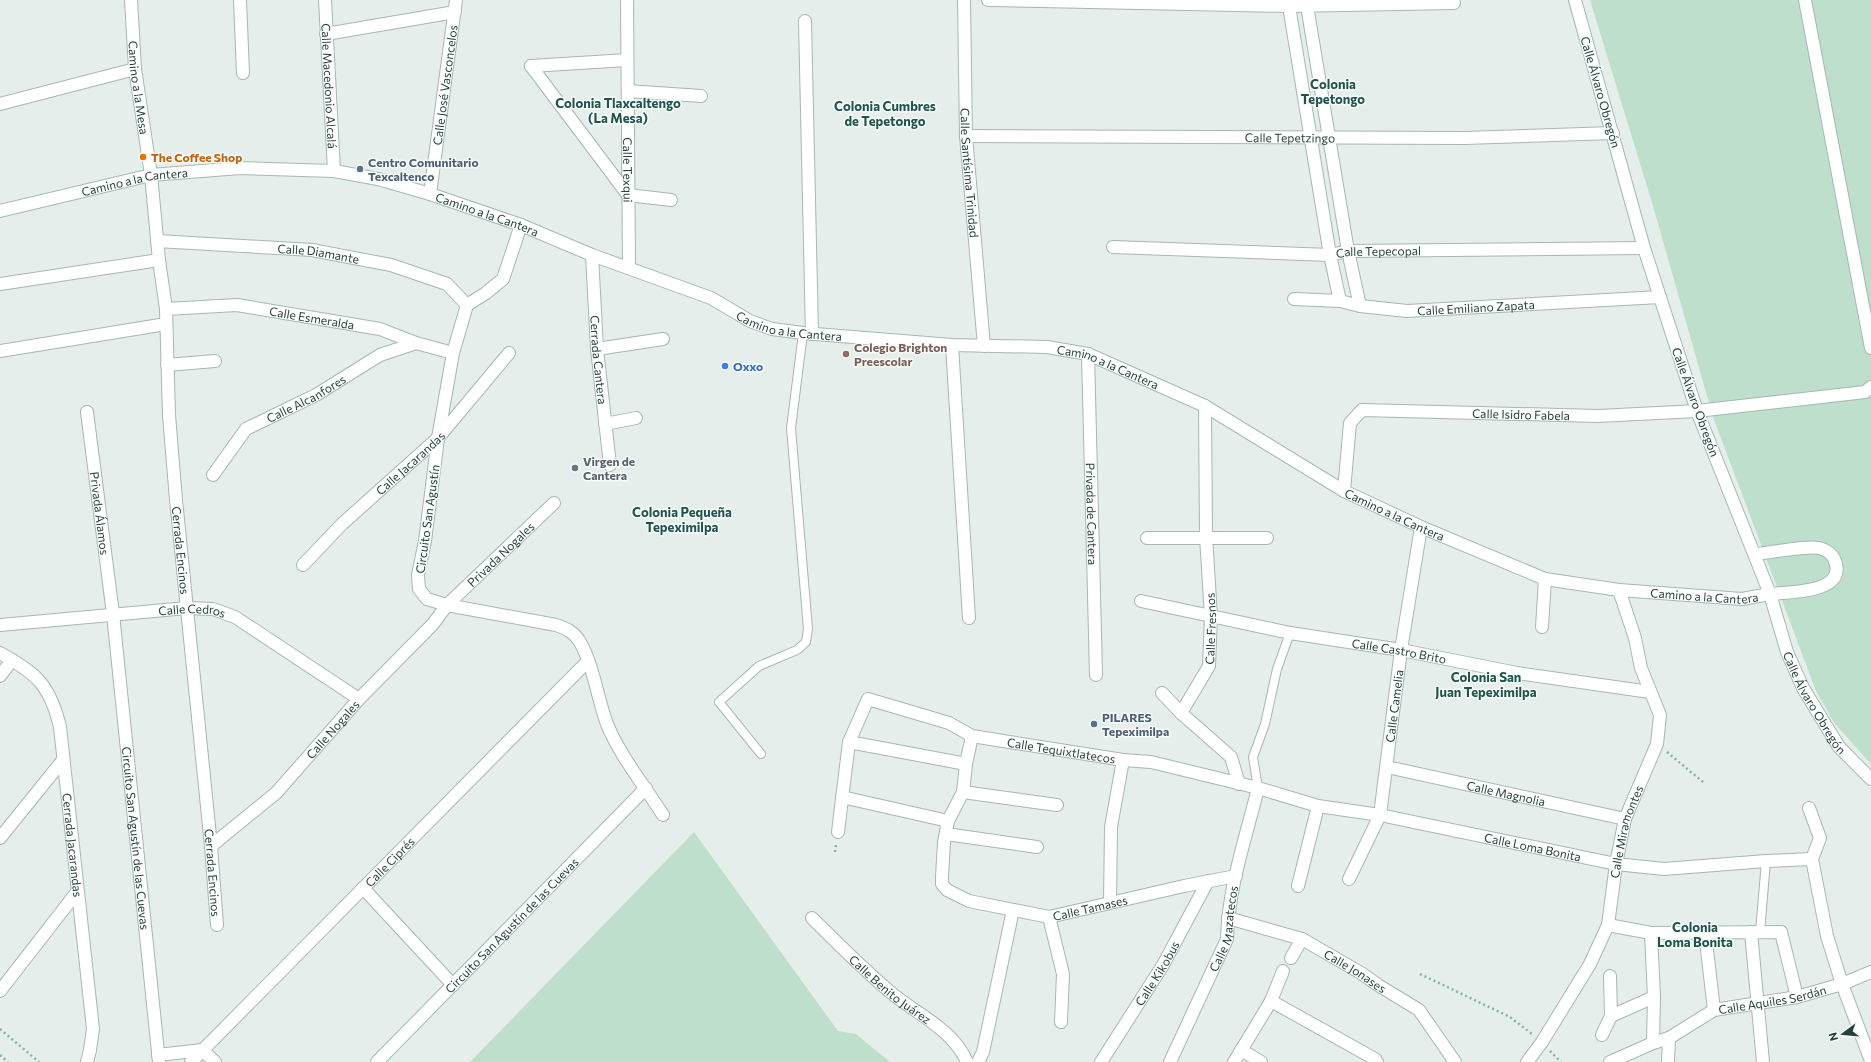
<svg xmlns="http://www.w3.org/2000/svg" width="1871" height="1062" viewBox="0 0 1871 1062" font-family="Commissioner,sans-serif">
	<rect width="100%" height="100%" fill="#e5eeeb"/>
	<path fill="#bedfcb" d="M1590,0H1871V764L1835,724L1816,691L1713,417L1653,206Z
		M694,832L838,1031L856,1034L890,1062H470Z"/>
	<g fill="none" stroke-linecap="round" stroke-linejoin="round">
		<defs>
			<path id="lane" d="M761,754L719,702L759,666L797,650L806,642L808,629L791,428L803,333
				M1258,788L1253,757L1265,724L1277,669L1290,633
				M1760,932L1766,861"/>
			<g id="street">
				<path id="s1" d="M131,0L135,69L151,175L159,260L166,309L169,415L176,500L211,846L217,925"/>
				<path d="M240,0L243,73"/>
				<path id="s2" d="M325,0L334,171"/>
				<path id="s3" d="M627,0L629,268"/>
				<path id="s4" d="M964,0L966,136L984,346"/>
				<path d="M988,0L1289,6L1454,3"/>
				<path d="M1288,0L1330,255L1340,301"/>
				<path d="M1306,0L1348,251L1360,306"/>
				<path d="M1805,0L1871,348"/>
				<path d="M805,21L812,334"/>
				<path d="M326,34L455,12"/>
				<path d="M531,66L628,195L671,200"/>
				<path d="M531,66L627,60"/>
				<path d="M628,91L701,96"/>
				<path d="M0,104L135,69"/>
				<path id="s5" d="M966,136L1464,138L1613,133"/>
				<path id="s6" d="M430,194L456,0"/>
				<path d="M521,225L503,279L486,293L467,305L453,353L438,438L425,541L418,575L419,589L427,599L447,605L556,625C567,629 574,632 580,642C594,667 597,697 607,724C620,756 644,785 663,815"/>
				<path id="s7" d="M157,241L312,250L391,265L447,284L467,305"/>
				<path id="s8" d="M1113,247L1330,255L1348,251L1644,248"/>
				<path id="s9" d="M592,255L597,349L610,465"/>
				<path d="M0,284L159,260"/>
				<path id="s10" d="M1294,299L1340,301L1360,306L1407,311L1660,297"/>
				<path id="s11" d="M166,309L237,305L380,329L416,343L453,353"/>
				<path d="M952,345L969,618"/>
				<path d="M597,349L663,339"/>
				<path d="M0,351L166,324"/>
				<path id="s12" d="M1088,354L1096,675"/>
				<path d="M167,365L215,361"/>
				<path id="s13" d="M87,412L113,614L159,1062"/>
				<path d="M605,424L636,418"/>
				<path id="s14" d="M213,475L246,429L316,395L380,355L416,343"/>
				<path id="s15" d="M1344,491L1350,423L1362,410L1598,416L1697,411L1865,392L1871,387"/>
				<path d="M1147,538H1267"/>
				<path id="s16" d="M1756,554C1770,553 1807,545 1819,548C1828,550 1834,556 1836,564C1843,593 1789,592 1770,594L1787,652L1803,688L1839,747L1871,779"/>
				<path id="s17" d="M303,565L342,524L438,438L509,353"/>
				<path id="s18" d="M1141,601L1290,633L1401,650L1517,673L1650,692"/>
				<path id="s19" d="M0,625L187,608L213,609L235,617L359,699"/>
				<path d="M1542,627L1545,579"/>
				<path id="s20" d="M0,653C37,674 50,685 60,727L93,1029L90,1050L87,1062"/>
				<path d="M0,676L12,660"/>
				<path d="M1162,693L1181,713L1231,757L1239,784"/>
				<path id="s21" d="M1181,713L1209,666L1211,616L1206,537L1205,406"/>
				<path id="s22" d="M972,736L966,764L963,792L948,821L944,842L942,877V884L947,890L969,901L1049,917L1184,886L1236,876"/>
				<path d="M849,742L966,764"/>
				<path id="s23" d="M1387,767L1625,819"/>
				<path d="M963,792L1057,805"/>
				<path d="M842,797L948,821"/>
				<path d="M1809,808L1820,838L1812,859L1827,936L1842,984L1871,1061"/>
				<path id="s24" d="M838,832L849,742L868,699L949,723L972,736L1123,760L1151,762L1258,788L1318,806L1380,815L1616,864L1664,869L1766,861L1812,859"/>
				<path d="M946,834L1037,847"/>
				<path d="M0,838L63,760"/>
				<path id="s25" d="M211,846L276,793L359,699L433,624L447,605L554,503"/>
				<path id="s26" d="M1349,879L1380,815L1401,650L1421,527"/>
				<path d="M1298,886L1318,806"/>
				<path d="M363,888L453,985"/>
				<path d="M1110,902L1111,827L1123,760"/>
				<path d="M1049,917L1063,974L1061,1022"/>
				<path id="s27" d="M812,918C837,943 862,968 889,991C916,1014 953,1029 967,1062"/>
				<path id="s28" d="M1228,918L1302,939L1361,973L1378,985L1419,1010L1455,1062"/>
				<path d="M1608,925L1651,933L1781,932L1797,997"/>
				<path d="M1751,932L1763,1062"/>
				<path d="M1651,933L1654,997L1653,1043"/>
				<path d="M1705,933L1714,1010"/>
				<path d="M1291,958L1302,939"/>
				<path d="M0,991L77,892"/>
				<path d="M1271,1001L1375,1059L1377,1062"/>
				<path d="M1611,1016L1654,997"/>
				<path d="M1602,1035L1611,1016L1610,976"/>
				<path d="M1241,1050L1261,1062"/>
				<path d="M158,1055L202,1050L215,1062"/>
				<path id="s29" d="M191,1062L588,661"/>
				<path id="s30" d="M377,1062L646,788"/>
				<path d="M978,1062L983,1052L1013,910"/>
				<path id="s31" d="M1101,1062L1163,965L1208,881"/>
				<path id="s32" d="M1170,1062L1227,939C1228,888 1246,838 1258,788"/>
				<path d="M1234,1062L1271,1001L1283,971"/>
				<path id="s33" d="M1527,1062L1542,1042L1590,964L1608,925L1616,864L1625,819L1657,744L1660,715L1641,668L1635,638L1619,590"/>
				<path id="s34" d="M1610,1062L1653,1043L1669,1038L1714,1010L1797,997L1842,984L1871,972"/>
				<path d="M1668,1062L1669,1038"/>
			</g>
			<g id="secondary">
				<path id="s35" d="M0,211L151,175L240,168L334,171L378,179L430,194L521,225L592,255L711,298L750,321L772,329L803,333L952,345L1047,347L1088,354L1205,406L1344,491L1421,527L1545,579L1619,590L1742,599L1770,594L1697,411L1644,248L1575,0"/>
			</g>
		</defs>
		<use href="#lane" stroke="#a7b7b3" stroke-width="10"/>
		<use href="#street" stroke="#a7b7b3" stroke-width="14"/>
		<use href="#secondary" stroke="#a3bab5" stroke-width="14"/>
		<path stroke="#85b2a9" stroke-width="2.5" stroke-dasharray="2 3" stroke-linecap="butt" d="M1667,752L1703,782
			M835,852L836,844
			M1420,974L1510,1017L1532,1034
			M0,1029L39,1062
			M1550,1051L1561,1062
			M0,1055L8,1062"/>
		<use href="#lane" stroke="#fff" stroke-width="8"/>
		<use href="#street" stroke="#fff" stroke-width="12"/>
		<use href="#secondary" stroke="#fff" stroke-width="12"/>
	</g>
	<circle fill="#e8710a" stroke="#f6faf9" stroke-width="1.5" cx="143" cy="157" r="4"/>
	<g fill="#5c6f8a" stroke="#f6faf9" stroke-width="1.5">
		<circle cx="360" cy="169" r="4"/>
		<circle cx="1094" cy="724" r="4"/>
	</g>
	<circle fill="#8d6e63" stroke="#f6faf9" stroke-width="1.5" cx="846" cy="354" r="4"/>
	<circle fill="#3f7fe0" stroke="#f6faf9" stroke-width="1.5" cx="725" cy="366" r="4"/>
	<circle fill="#6b7280" stroke="#f6faf9" stroke-width="1.5" cx="575" cy="468" r="4"/>
	<g text-anchor="middle" dominant-baseline="central" stroke-width="3" stroke-linejoin="round" paint-order="stroke">
		<g font-size="12" fill="#23413c" stroke="#f6faf9">
			<text stroke="none"><textPath href="#s2" startOffset="86">Calle Macedonio Alcalá</textPath></text>
			<text stroke="none"><textPath href="#s6" startOffset="110">Calle José Vasconcelos</textPath></text>
			<text stroke="none"><textPath href="#s1" startOffset="88">Camino a la Mesa</textPath></text>
			<text transform="translate(1601 92) rotate(74)">Calle Álvaro Obregón</text>
			<text stroke="none"><textPath href="#s5" startOffset="324">Calle Tepetzingo</textPath></text>
			<text stroke="none"><textPath href="#s3" startOffset="170">Calle Texqui</textPath></text>
			<text stroke="none"><textPath href="#s4" startOffset="173">Calle Santísima Trinidad</textPath></text>
			<text stroke="none"><textPath href="#s35" startOffset="138">Camino a la Cantera</textPath></text>
			<text stroke="none"><textPath href="#s35" startOffset="498">Camino a la Cantera</textPath></text>
			<text stroke="none"><textPath href="#s8" startOffset="266">Calle Tepecopal</textPath></text>
			<text stroke="none"><textPath href="#s7" startOffset="162">Calle Diamante</textPath></text>
			<text stroke="none"><textPath href="#s10" startOffset="183">Calle Emiliano Zapata</textPath></text>
			<text stroke="none"><textPath href="#s11" startOffset="147">Calle Esmeralda</textPath></text>
			<text stroke="none"><textPath href="#s35" startOffset="822">Camino a la Cantera</textPath></text>
			<text stroke="none"><textPath href="#s9" startOffset="105">Cerrada Cantera</textPath></text>
			<text stroke="none"><textPath href="#s35" startOffset="1146">Camino a la Cantera</textPath></text>
			<text stroke="none"><textPath href="#s14" startOffset="124">Calle Alcanfores</textPath></text>
			<text transform="translate(1696 402) rotate(70)">Calle Álvaro Obregón</text>
			<text stroke="none"><textPath href="#s15" startOffset="245">Calle Isidro Fabela</textPath></text>
			<text stroke="none"><textPath href="#s17" startOffset="148">Calle Jacarandas</textPath></text>
			<text stroke="none"><textPath href="#s13" startOffset="102">Privada Álamos</textPath></text>
			<text stroke="none"><textPath href="#s12" startOffset="160">Privada de Cantera</textPath></text>
			<text stroke="none"><textPath href="#s35" startOffset="1470">Camino a la Cantera</textPath></text>
			<text transform="translate(427 519) rotate(-82)">Circuito San Agustín</text>
			<text stroke="none"><textPath href="#s1" startOffset="553">Cerrada Encinos</textPath></text>
			<text stroke="none"><textPath href="#s25" startOffset="412">Privada Nogales</textPath></text>
			<text stroke="none"><textPath href="#s35" startOffset="1794">Camino a la Cantera</textPath></text>
			<text stroke="none"><textPath href="#s19" startOffset="193">Calle Cedros</textPath></text>
			<text stroke="none"><textPath href="#s21" startOffset="92">Calle Fresnos</textPath></text>
			<text stroke="none"><textPath href="#s18" startOffset="263">Calle Castro Brito</textPath></text>
			<text stroke="none"><textPath href="#s16" startOffset="288">Calle Álvaro Obregón</textPath></text>
			<text stroke="none"><textPath href="#s26" startOffset="181">Calle Camelia</textPath></text>
			<text stroke="none"><textPath href="#s25" startOffset="169">Calle Nogales</textPath></text>
			<text stroke="none"><textPath href="#s24" startOffset="339">Calle Tequixtlatecos</textPath></text>
			<text stroke="none"><textPath href="#s23" startOffset="122">Calle Magnolia</textPath></text>
			<text stroke="none"><textPath href="#s33" startOffset="255">Calle Miramontes</textPath></text>
			<text stroke="none"><textPath href="#s13" startOffset="429">Circuito San Agustín de las Cuevas</textPath></text>
			<text stroke="none"><textPath href="#s20" startOffset="218">Cerrada Jacarandas</textPath></text>
			<text stroke="none"><textPath href="#s24" startOffset="821">Calle Loma Bonita</textPath></text>
			<text stroke="none"><textPath href="#s29" startOffset="282">Calle Ciprés</textPath></text>
			<text stroke="none"><textPath href="#s1" startOffset="877">Cerrada Encinos</textPath></text>
			<text stroke="none"><textPath href="#s22" startOffset="309">Calle Tamases</textPath></text>
			<text stroke="none"><textPath href="#s30" startOffset="192">Circuito San Agustín de las Cuevas</textPath></text>
			<text stroke="none"><textPath href="#s32" startOffset="145">Calle Mazatecos</textPath></text>
			<text stroke="none"><textPath href="#s28" startOffset="139">Calle Jonases</textPath></text>
			<text stroke="none"><textPath href="#s31" startOffset="105">Calle Kikobus</textPath></text>
			<text stroke="none"><textPath href="#s27" startOffset="106">Calle Benito Juárez</textPath></text>
			<text stroke="none"><textPath href="#s34" startOffset="176">Calle Aquiles Serdán</textPath></text>
		</g>
		<g font-size="12" font-weight="bold" fill="#c56008" stroke="#f6faf9" text-anchor="start">
			<text x="151" y="157">The Coffee Shop</text>
		</g>
		<g font-size="12" font-weight="bold" fill="#4e5e75" stroke="#f6faf9" text-anchor="start">
			<text x="368" y="162">Centro Comunitario<tspan x="368" dy="14">Texcaltenco</tspan></text>
			<text x="1102" y="717">PILARES<tspan x="1102" dy="14">Tepeximilpa</tspan></text>
		</g>
		<g font-size="12" font-weight="bold" fill="#785e54" stroke="#f6faf9" text-anchor="start">
			<text x="854" y="347">Colegio Brighton<tspan x="854" dy="14">Preescolar</tspan></text>
		</g>
		<g font-size="12" font-weight="bold" fill="#366cbe" stroke="#f6faf9" text-anchor="start">
			<text x="733" y="366">Oxxo</text>
		</g>
		<g font-size="12" font-weight="bold" fill="#5b616d" stroke="#f6faf9" text-anchor="start">
			<text x="583" y="461">Virgen de<tspan x="583" dy="14">Cantera</tspan></text>
		</g>
		<g font-size="13" font-weight="bold" fill="#1f544d" stroke="#f6faf9">
			<text x="1333" y="84">Colonia<tspan x="1333" dy="15">Tepetongo</tspan></text>
			<text x="618" y="103">Colonia Tlaxcaltengo<tspan x="618" dy="15">(La Mesa)</tspan></text>
			<text x="885" y="106">Colonia Cumbres<tspan x="885" dy="15">de Tepetongo</tspan></text>
			<text x="682" y="512">Colonia Pequeña<tspan x="682" dy="15">Tepeximilpa</tspan></text>
			<text x="1486" y="677">Colonia San<tspan x="1486" dy="15">Juan Tepeximilpa</tspan></text>
			<text x="1695" y="927">Colonia<tspan x="1695" dy="15">Loma Bonita</tspan></text>
		</g>
	</g>
	<g transform="translate(1843 1034) rotate(254)" stroke="#f6faf9" stroke-width="3" paint-order="stroke">
	<path d="M0-3L7 15L0 10L-7 15Z" fill="#23413c"/>
	<text y="-6" font-size="11" font-weight="bold" text-anchor="middle" fill="#23413c">N</text>
	</g>
</svg>
